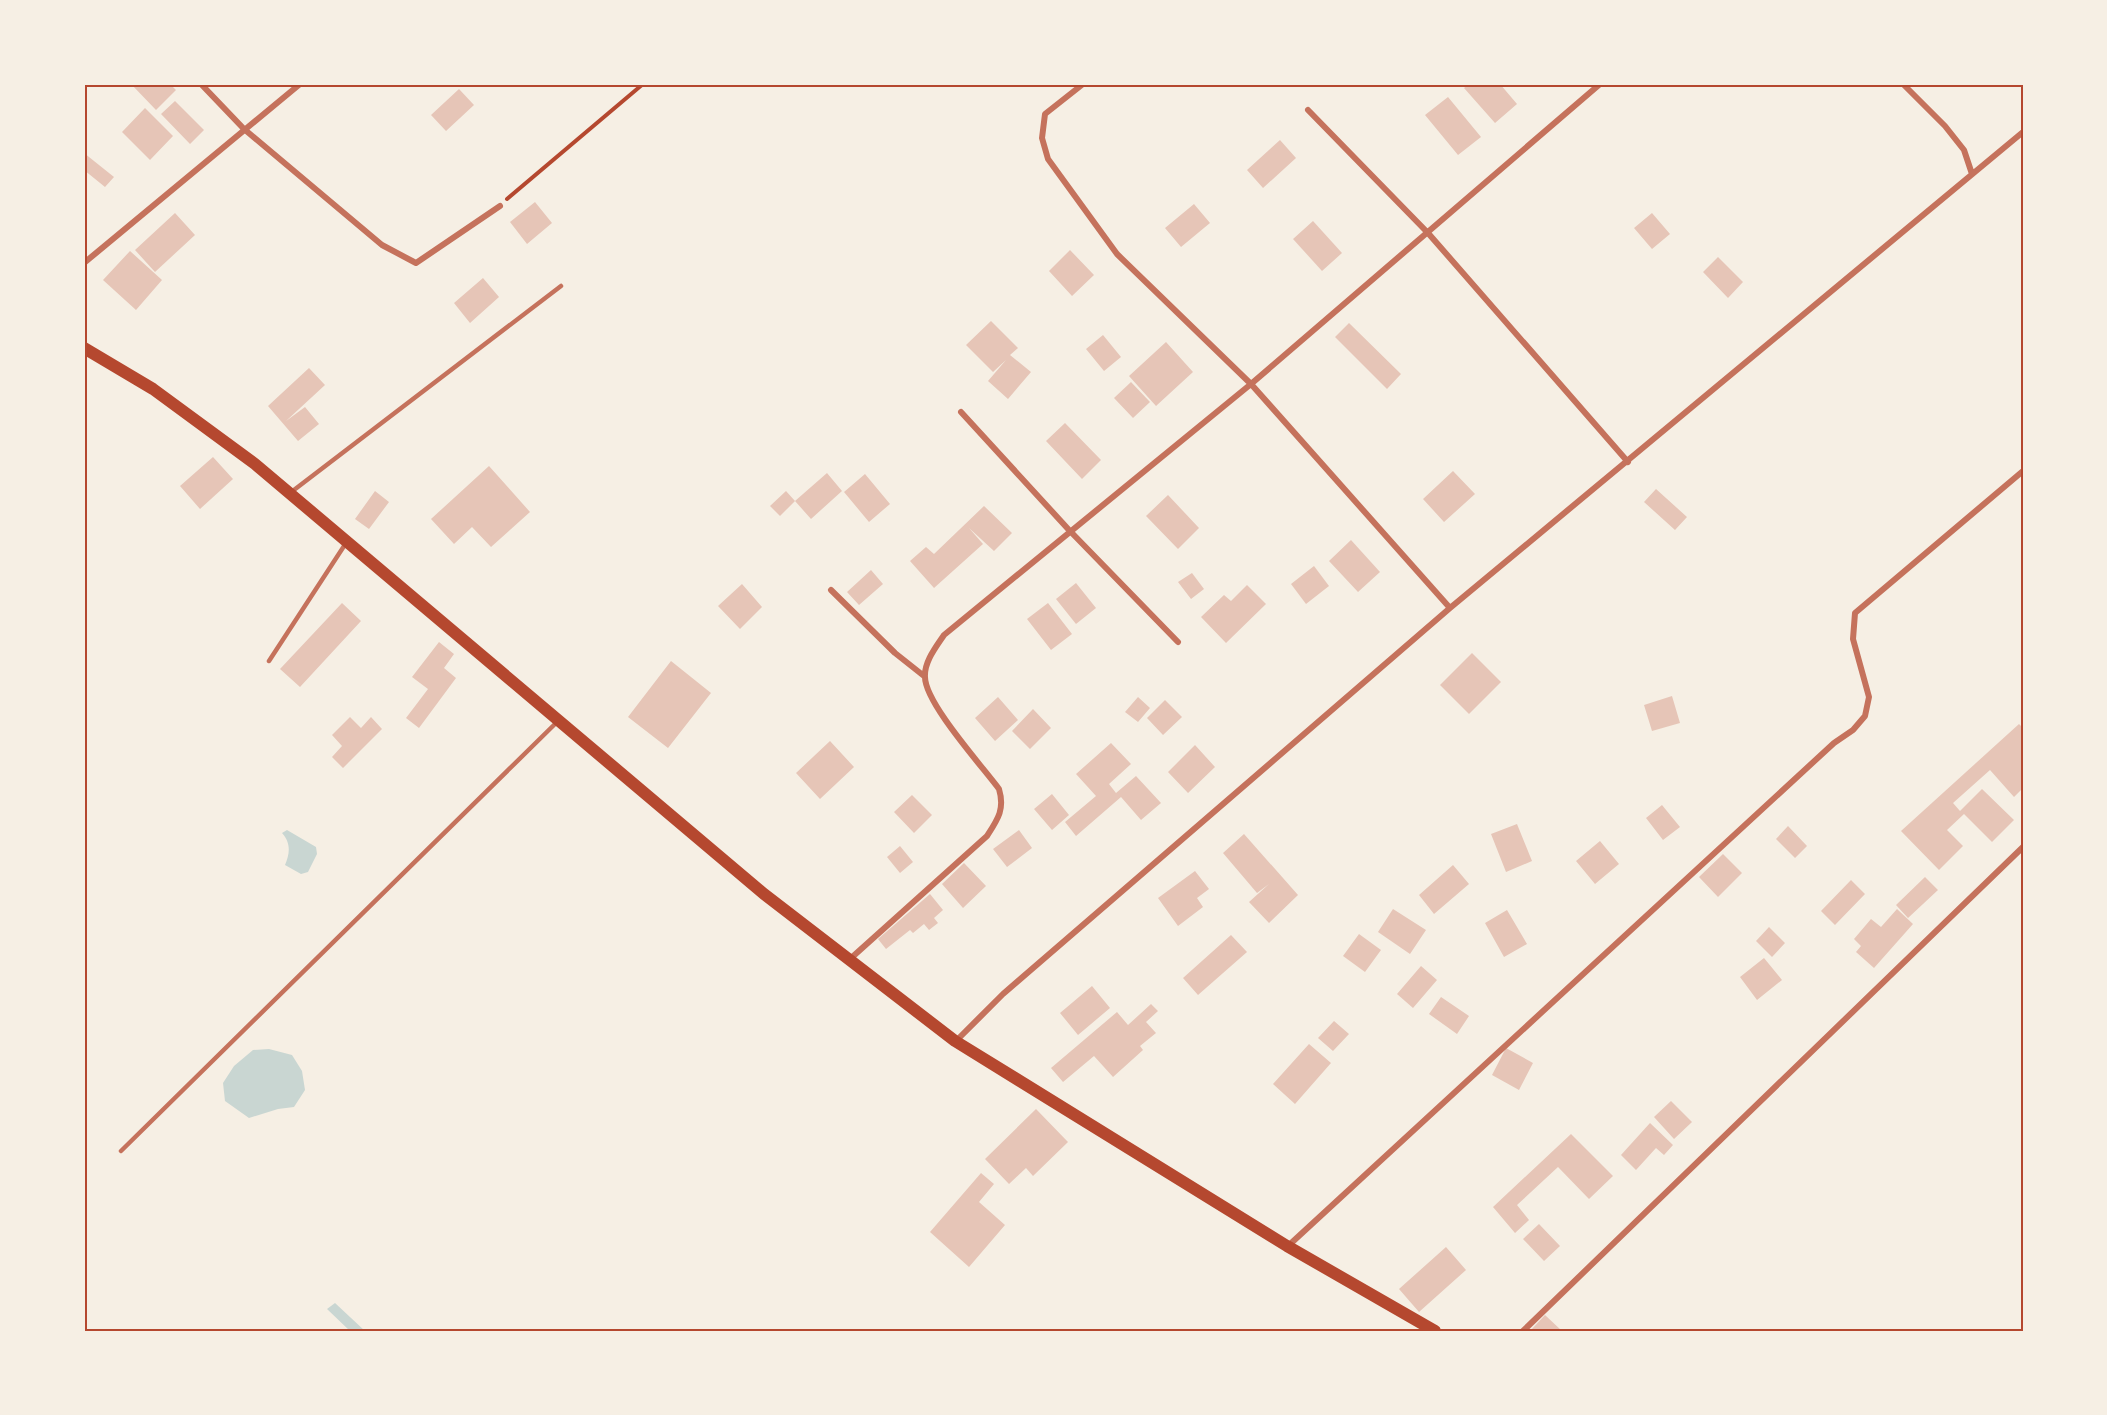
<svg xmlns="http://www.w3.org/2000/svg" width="2107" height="1415" viewBox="0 0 2107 1415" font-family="'Titillium Web',sans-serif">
	<rect width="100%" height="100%" fill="#f6efe4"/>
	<path fill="#c9d6d2" d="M287,830L316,847L317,854L308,872L301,874L285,865C290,853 291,843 282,833Z
		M269,1049L292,1055L302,1071L305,1090L294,1107L278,1109L249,1118L225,1101L223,1083L234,1066L253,1050Z
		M335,1303L365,1331H350L327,1309Z"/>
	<path fill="#e6c5b7" d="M131,84H170L176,90L156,110Z
		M1469,84H1500L1517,104L1495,123L1464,88Z
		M459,89L474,105L446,131L431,115Z
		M1448,97L1481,137L1458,155L1425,115Z
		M175,101L204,130L190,144L161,114Z
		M145,108L173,136L150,160L122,132Z
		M1280,140L1296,158L1263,188L1247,170Z
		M84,153L114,177L105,187L84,170Z
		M535,202L552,223L527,244L510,222Z
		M1194,204L1210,223L1181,247L1165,228Z
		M175,213L195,235L155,272L135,250Z
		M1652,213L1670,234L1652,249L1634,228Z
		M1313,221L1342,253L1322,271L1293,239Z
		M1070,250L1094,275L1072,296L1049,271Z
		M130,251L162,280L136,310L103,280Z
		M1718,257L1743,282L1728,298L1703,272Z
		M483,278L499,297L470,323L454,303Z
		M991,321L1018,348L1010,355L1031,372L1008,399L988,381L1006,360L993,372L966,345Z
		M1349,323L1401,374L1387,389L1335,337Z
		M1103,335L1121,357L1104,371L1086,349Z
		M1166,342L1193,372L1156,406L1129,376Z
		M309,368L325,385L286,421L305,407L319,424L298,441L268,406Z
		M1131,382L1150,402L1133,418L1114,398Z
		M1065,423L1101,460L1082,479L1046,441Z
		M213,457L233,479L200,509L180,486Z
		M489,466L530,512L491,547L472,527L454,544L431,519Z
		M1453,471L1475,494L1444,522L1423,499Z
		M827,473L842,491L811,519L795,501Z
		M865,474L890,504L869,522L844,492Z
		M1656,489L1687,517L1675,530L1644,502Z
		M375,491L389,502L369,529L355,519Z
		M786,491L795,501L780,516L770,506Z
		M1168,495L1199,528L1178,549L1146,516Z
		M984,506L1012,533L994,551L969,528L983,544L934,588L910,561L926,547L934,554Z
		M1351,540L1380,572L1358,592L1329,561Z
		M1314,566L1329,586L1306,604L1291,584Z
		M871,570L883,584L859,605L847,592Z
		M1192,573L1204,589L1191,599L1178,582Z
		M1076,583L1096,608L1076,624L1056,599Z
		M742,584L762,607L740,629L718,606Z
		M1247,585L1266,604L1226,643L1201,617L1224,595L1231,601Z
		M342,603L361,621L300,687L280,669Z
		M1048,603L1072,634L1051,650L1027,619Z
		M439,642L454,654L444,668L456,678L419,728L406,718L428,689L412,677Z
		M1472,653L1501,682L1469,714L1440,685Z
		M671,661L711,693L668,748L628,717Z
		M1672,696L1680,723L1652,731L1644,705Z
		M998,697L1018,720L995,741L975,718Z
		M1138,697L1150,708L1138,722L1125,712Z
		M1165,700L1182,717L1163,735L1147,718Z
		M1033,709L1051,728L1030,749L1012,731Z
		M350,717L361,728L371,717L382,729L343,768L332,757L342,746L332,735Z
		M2019,724L2023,728V788L2014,797L1990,770L1953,803L1960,811L1982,789L2014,820L1992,842L1964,814L1947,830L1963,846L1939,870L1901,831Z
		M830,741L854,767L820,799L796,773Z
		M1111,743L1131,764L1109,784L1116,793L1136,776L1161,803L1141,820L1121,797L1076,836L1065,822L1096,796L1076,774Z
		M1195,745L1215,767L1188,793L1168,772Z
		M1052,794L1069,815L1052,830L1034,809Z
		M912,795L932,815L914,833L894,812Z
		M1662,805L1680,827L1663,840L1646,818Z
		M1517,824L1532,861L1506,872L1491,834Z
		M1788,826L1807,846L1795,858L1776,839Z
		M1019,830L1032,848L1007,867L993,849Z
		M1244,834L1298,895L1269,923L1249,902L1269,884L1257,893L1223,853Z
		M1600,841L1619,864L1595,884L1576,861Z
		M900,846L913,862L900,873L887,857Z
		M1723,854L1742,873L1718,897L1699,877Z
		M964,863L986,886L963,908L942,884Z
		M1453,865L1469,884L1434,914L1419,895Z
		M1195,871L1209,889L1197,898L1203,907L1178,926L1158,898Z
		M1925,877L1938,890L1908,918L1896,905Z
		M1851,880L1865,894L1835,925L1821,911Z
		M930,894L943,910L934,918L938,923L929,930L924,924L913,933L910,930L886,949L878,939Z
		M1393,909L1426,930L1410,954L1378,932Z
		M1897,909L1913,924L1874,968L1856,952L1861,946L1854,939L1871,919L1881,927Z
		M1507,910L1527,944L1504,957L1485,923Z
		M1769,927L1785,943L1772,957L1756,941Z
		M1359,934L1381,950L1365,972L1343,956Z
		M1231,935L1247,952L1198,995L1183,978Z
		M1764,958L1782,980L1757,1000L1740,977Z
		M1421,966L1437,980L1413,1008L1397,994Z
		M1092,986L1110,1008L1078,1035L1060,1013Z
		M1441,997L1469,1016L1457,1034L1429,1014Z
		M1151,1004L1158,1011L1146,1022L1156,1033L1140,1046L1143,1050L1113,1077L1094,1056L1063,1082L1051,1068L1117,1012L1128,1025Z
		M1334,1021L1349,1034L1333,1051L1318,1038Z
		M1309,1044L1331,1063L1295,1104L1273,1084Z
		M1506,1048L1533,1063L1519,1090L1492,1075Z
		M1671,1101L1692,1122L1674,1139L1654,1117Z
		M1036,1109L1068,1142L1033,1176L1026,1168L1009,1184L985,1159Z
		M1650,1123L1673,1145L1664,1155L1656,1148L1636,1170L1621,1155Z
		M1571,1134L1613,1176L1589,1199L1558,1167L1517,1205L1529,1220L1515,1233L1493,1207Z
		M981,1173L994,1184L979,1202L1005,1225L969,1267L930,1232Z
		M1539,1224L1560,1246L1544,1261L1523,1239Z
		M1446,1247L1466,1270L1419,1312L1399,1289Z
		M1545,1315L1562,1331H1530Z"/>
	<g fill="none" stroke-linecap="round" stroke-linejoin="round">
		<path stroke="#b5482f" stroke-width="4" d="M507,199L643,84"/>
		<path stroke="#c5725c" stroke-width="4.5" d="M290,493L561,286
			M269,661L346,543
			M121,1151L557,722"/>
		<path stroke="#c5725c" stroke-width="6" d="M201,84L244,129L382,245L416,263L500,206
			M1083,84L1045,114L1042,138L1048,159L1117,254L1251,384L1450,608
			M1903,84L1945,126L1964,150L1972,174
			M1308,110L1428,233L1628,462
			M84,263L300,84
			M961,412L1069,530L1178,642
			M831,590L895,653L924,676
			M850,959L987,836C998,819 1005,809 999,789C982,766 925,703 925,677C924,662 936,647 944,635L1251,384L1600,84
			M956,1041L1003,994L1450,608L2023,132
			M1288,1246L1834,743L1853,730L1865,716L1869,697L1853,639L1855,613L2023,471
			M1523,1331L2023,847"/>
		<path stroke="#b5482f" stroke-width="12" d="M84,348L153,389L255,464L764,894L955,1041L1287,1246L1435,1331"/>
	</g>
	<rect width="2107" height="1415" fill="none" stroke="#f6efe4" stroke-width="171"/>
	<rect x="86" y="86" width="1936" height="1244" fill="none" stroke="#b5482f" stroke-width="2"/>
</svg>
